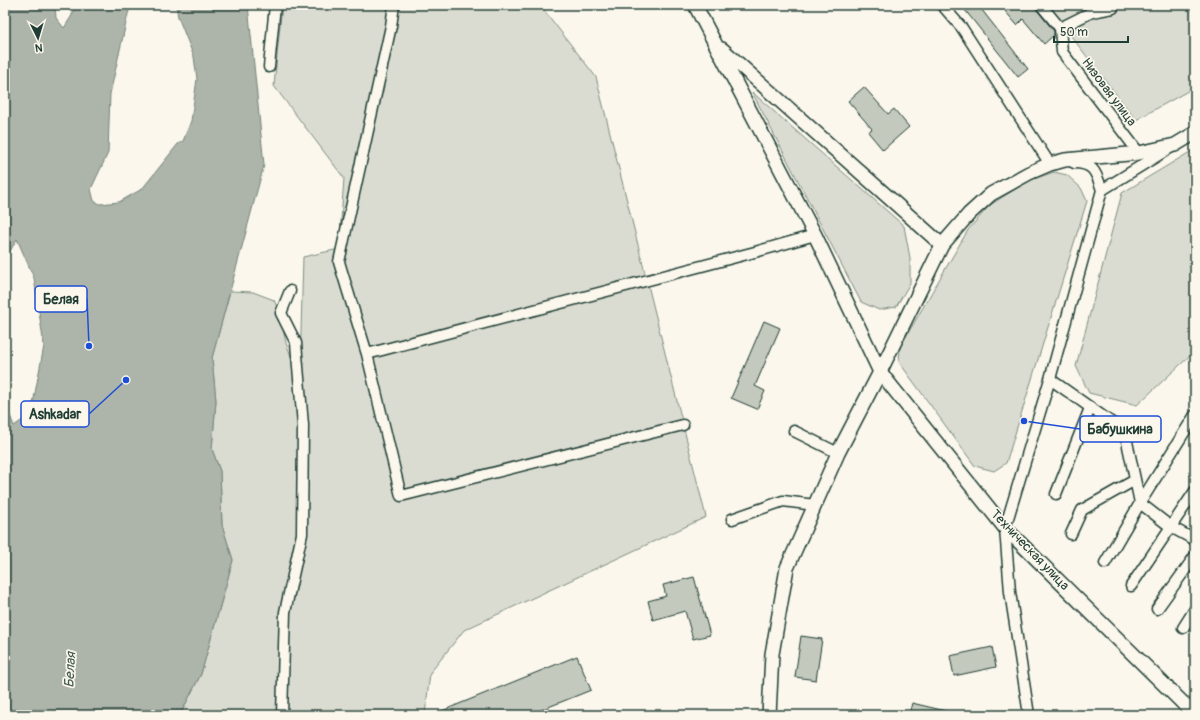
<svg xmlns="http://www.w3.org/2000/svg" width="1200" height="720" viewBox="0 0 1200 720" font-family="Pangolin,sans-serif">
	<rect width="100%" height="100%" fill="#fbf7ec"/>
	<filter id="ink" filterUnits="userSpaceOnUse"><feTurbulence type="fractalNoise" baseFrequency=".025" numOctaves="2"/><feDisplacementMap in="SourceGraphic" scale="8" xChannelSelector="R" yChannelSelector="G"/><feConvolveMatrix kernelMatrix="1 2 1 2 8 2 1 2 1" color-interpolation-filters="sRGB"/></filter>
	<g filter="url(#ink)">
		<path fill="#dbdcd1" stroke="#7d8c82" d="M282,5H540L596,77L706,517L464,630L430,673L425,715H180L201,674L233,560L222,525L220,471L212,449L216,401L212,358L230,291L253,292L274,300L277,307L279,321L283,329L286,343L294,364L300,369L303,257L339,249L344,178L274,86Z
			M1047,5H1195V87L1136,120Z
			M752,92L904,226L910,258V283L896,307L879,310L861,302Z
			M1195,149V351L1137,405L1089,393L1076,366L1122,193Z
			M1054,172L1067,175L1081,188L1087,201L1006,463L994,471L975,466L899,362L900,347L968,230L990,205L1028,181Z"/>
		<path fill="#adb4aa" stroke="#74847b" d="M5,5H55L56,18L64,28L71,17L76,5H131L128,14L110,94L108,153L91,189L94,201L100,204L119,202L142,189L178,144L183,141L191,121L197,79L194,57L178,17L176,5H248L264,165L212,358L216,401L212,449L220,471L222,525L233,560L201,674L180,715H5V402L14,426L31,414L44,346L34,278L17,239L5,260Z"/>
		<path fill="#c4c9be" stroke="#1f3d34" d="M961,5H978L1028,69L1018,77Z
			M1000,5H1035L1036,9L1054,31V35L1044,44L1023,19L1017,25Z
			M864,87L888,114L894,109L909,127L883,150L868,132L872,129L848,101Z
			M764,321L780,328L755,386L765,391L757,409L731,398Z
			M694,577L710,635L693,639L685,611L653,620L648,601L666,596L663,585Z
			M801,636L822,639L816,680L795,677Z
			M992,647L996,667L954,676L950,656Z
			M577,656L591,690L536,712L537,715H432Z
			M912,703L950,712L949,715H909Z"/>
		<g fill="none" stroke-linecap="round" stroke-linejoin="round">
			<defs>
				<path id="minor" d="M942,5L962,28L1050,164H1056
					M1041,5L1060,28L1062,52L1139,153
					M1060,28L1092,12L1113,8
					M269,67L275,5
					M1074,163C1094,163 1096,173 1102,190
					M367,354L339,262L391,26L394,5
					M1050,379L1125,432L1140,503L1171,527L1195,540
					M683,425L401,496L367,354L755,252L815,235
					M794,431L838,453
					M1056,494L1090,408
					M732,519L783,501L815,505
					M1071,534L1082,510L1135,480
					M1105,563L1140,503L1195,415
					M1131,586L1195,491
					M1157,609L1195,556
					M1183,628L1195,609
					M282,715L285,612L302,534L303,425L296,343L281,313L290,291
					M1029,715L1010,592L1005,528L1050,379L1102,190L1170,148"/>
				<path id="major" d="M695,5L815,235L880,372L1005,528L1195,715
					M722,49L942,245
					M769,715L772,654L787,568L838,453L880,372L942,245L969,214L991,194L1029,173L1050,164L1065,160L1139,153L1175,145L1195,133"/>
			</defs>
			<use href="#minor" stroke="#1f3d34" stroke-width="13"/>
			<use href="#major" stroke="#1f3d34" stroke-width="16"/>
			<use href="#minor" stroke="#fbf7ec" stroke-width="10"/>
			<use href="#major" stroke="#fbf7ec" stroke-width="13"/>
		</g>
	</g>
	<g text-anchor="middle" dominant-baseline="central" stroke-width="3.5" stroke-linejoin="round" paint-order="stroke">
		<g font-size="13" fill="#1f3d34" stroke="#fbf7ec">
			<text transform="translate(1109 92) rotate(53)">Низовая улица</text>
			<text transform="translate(1030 550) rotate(46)">Техническая улица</text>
		</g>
		<g font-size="14" font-style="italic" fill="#425b52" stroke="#fbf7ec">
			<text transform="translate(70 670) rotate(-87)">Белая</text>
		</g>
	</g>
	<path fill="none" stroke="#1d4ed8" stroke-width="1.5" d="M89 346L87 299M126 380L89 414M1024 421L1080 429"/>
	<g fill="#1d4ed8" stroke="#fbf7ec" stroke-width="1.5">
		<circle cx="89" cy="346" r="4"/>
		<circle cx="126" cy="380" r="4"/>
		<circle cx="1024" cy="421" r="4"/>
	</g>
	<g fill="#fbf7ec" stroke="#1d4ed8" stroke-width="1.5">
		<rect x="35" y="286" width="52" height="26" rx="4"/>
		<rect x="21" y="401" width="68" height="26" rx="4"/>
		<rect x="1080" y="416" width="81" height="26" rx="4"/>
	</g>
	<g font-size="14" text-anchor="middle" font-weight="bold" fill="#1f3d34">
		<text x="61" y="304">Белая</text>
		<text x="55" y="419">Ashkadar</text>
		<text x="1120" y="434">Бабушкина</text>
	</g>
	<rect width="1200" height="720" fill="none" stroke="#fbf7ec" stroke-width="20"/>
	<rect x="10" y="10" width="1180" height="700" fill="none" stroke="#1f3d34" stroke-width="1.5" filter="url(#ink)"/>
	<g transform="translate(38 38) rotate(175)" stroke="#fbf7ec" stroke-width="3" paint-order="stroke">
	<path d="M0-3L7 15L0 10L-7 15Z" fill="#1f3d34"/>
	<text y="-6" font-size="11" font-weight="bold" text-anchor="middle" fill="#1f3d34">N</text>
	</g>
	<path d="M1054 36v6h74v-6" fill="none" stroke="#1f3d34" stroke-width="2"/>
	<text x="1060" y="36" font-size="12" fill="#1f3d34" stroke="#fbf7ec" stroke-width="3" paint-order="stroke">50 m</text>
</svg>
